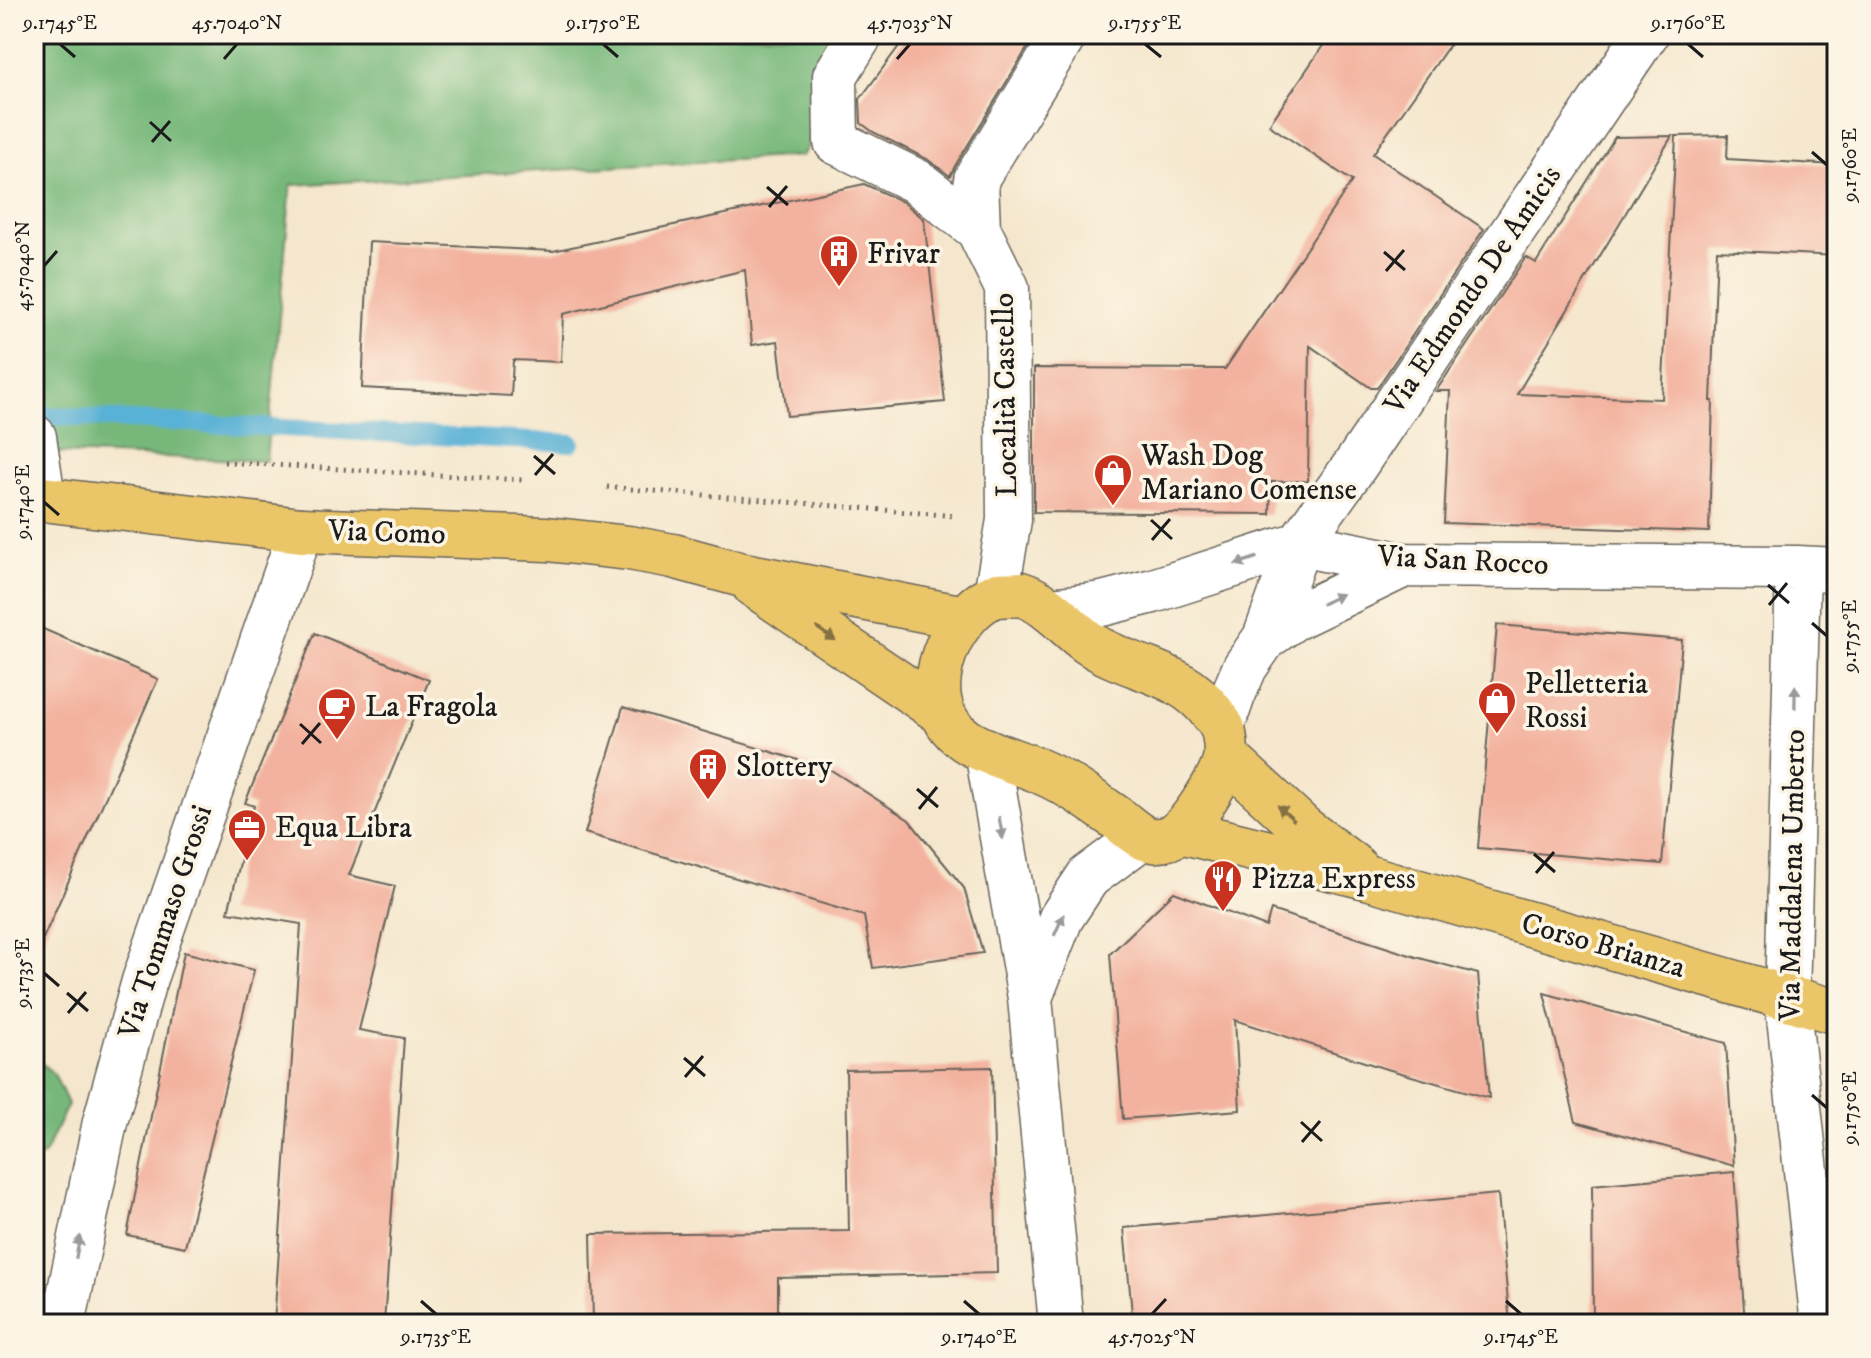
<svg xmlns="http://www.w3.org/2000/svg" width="1871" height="1358" viewBox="0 0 1871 1358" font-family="'IM FELL DW Pica',serif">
	<rect width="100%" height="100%" fill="#fcf5e5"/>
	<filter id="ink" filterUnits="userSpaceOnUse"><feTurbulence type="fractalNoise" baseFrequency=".0125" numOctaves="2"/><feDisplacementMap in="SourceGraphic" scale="16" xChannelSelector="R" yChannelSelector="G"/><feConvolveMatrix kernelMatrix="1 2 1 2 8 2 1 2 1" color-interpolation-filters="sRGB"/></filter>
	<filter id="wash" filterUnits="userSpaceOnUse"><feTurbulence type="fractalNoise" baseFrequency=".006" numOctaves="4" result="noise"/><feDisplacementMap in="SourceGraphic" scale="32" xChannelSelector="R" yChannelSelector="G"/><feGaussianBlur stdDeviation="1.8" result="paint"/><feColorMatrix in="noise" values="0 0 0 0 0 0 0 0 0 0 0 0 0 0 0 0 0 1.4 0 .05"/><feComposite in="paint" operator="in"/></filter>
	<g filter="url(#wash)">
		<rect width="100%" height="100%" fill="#f5e7cd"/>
		<path fill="#77b87a" stroke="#4a6a4b" stroke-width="2" d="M34,34H876L802,156L291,185L266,461L34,452Z
			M34,1057L54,1074L68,1104L45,1153L34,1164Z"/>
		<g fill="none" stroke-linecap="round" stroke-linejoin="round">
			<path stroke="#59b1d6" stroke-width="18" d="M34,415L571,443"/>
		</g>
		<g id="blocks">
			<path fill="#f3b29f" d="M908,34H1036L955,166L950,176L927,159L873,132L861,123L860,99Z
				M1331,34H1457L1373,154L1484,229L1377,388H1371L1310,346L1308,481L1271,482L1270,514L1034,512V368L1225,369L1352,181L1269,125Z
				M1728,135L1727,159L1837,165V256L1717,250L1711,401H1713L1709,532L1444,523L1450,391H1436L1526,257L1536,263L1615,137L1672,136L1517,394L1662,399L1676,136Z
				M864,184L903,202L924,219L945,402L787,416L778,341L752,345L745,270L563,314L561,362L513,360L511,396L362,388L369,242L553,251Z
				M34,625L158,679L34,959Z
				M1497,625L1682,640L1662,864L1478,848Z
				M315,633L429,680L349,875L395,886L359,1030L404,1038L384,1324H274L301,924L228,912L254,806L245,803Z
				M623,707L831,770L909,820L964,888L983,953L873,968L864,916L585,833Z
				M1174,892L1266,927L1271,910L1416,957L1478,974L1489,1098L1380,1067L1235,1020L1240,1110L1123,1119L1110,954Z
				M184,952L254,970L185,1247L127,1235Z
				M1544,993L1726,1043L1734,1166L1576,1122Z
				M992,1067L997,1273L778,1278V1318L593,1321L591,1234L849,1231L846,1070Z
				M1734,1172L1745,1324H1593L1592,1185Z
				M1498,1194L1510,1324H1133L1124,1228Z"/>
		</g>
	</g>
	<g filter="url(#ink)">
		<use href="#blocks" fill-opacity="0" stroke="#68635a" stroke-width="2"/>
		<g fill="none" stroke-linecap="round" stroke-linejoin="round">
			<defs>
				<path id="minor" d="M861,34L835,76L836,142L916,181L978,229
					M34,437L43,498
					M1798,568L1787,999L1823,1324
					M996,595L1009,520L1007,288L978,229L976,179L1065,34
					M1050,610L1102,604L1153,591L1299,544L1404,565L1798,568L1837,570
					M1265,638L1292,619L1404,565
					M1222,727L1233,695L1245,667L1265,638L1299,544L1356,464L1646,34
					M987,751L1030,998L1061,1324
					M1031,995L1061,918L1088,877L1142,837
					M63,1324L105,1122L144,981L301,530"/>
				<path id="major" d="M34,498L301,530L547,539L629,548L673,556L739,574L965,618
					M754,585L941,712
					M1021,594C1049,603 1066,627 1089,643C1131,671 1182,670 1213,714C1217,719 1221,724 1223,729C1225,737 1227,752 1225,759C1222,776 1194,819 1181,830C1174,837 1163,841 1153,840C1140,839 1128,826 1118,819C1095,803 1071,785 1046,774C1006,754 947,751 939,699C936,679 941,659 950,640C959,623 977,600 997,595C1004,594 1014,595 1021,594Z
					M1226,757L1303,828L1355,867
					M1180,831L1370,878L1837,1012"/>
			</defs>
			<use href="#minor" stroke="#68635a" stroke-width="47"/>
			<use href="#major" stroke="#68635a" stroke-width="47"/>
			<path stroke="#68635a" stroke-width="5" stroke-dasharray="2 6" stroke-linecap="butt" d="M224,462L522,480
				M607,487L956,516"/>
			<use href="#minor" stroke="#fff" stroke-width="44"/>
			<use href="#major" stroke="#ebc669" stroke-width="44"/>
		</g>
		<defs><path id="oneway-solid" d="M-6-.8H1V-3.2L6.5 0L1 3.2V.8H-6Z" transform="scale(2)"/></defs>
		<g fill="#999">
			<use href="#oneway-solid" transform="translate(1246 561) rotate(162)"/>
			<use href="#oneway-solid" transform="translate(1332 599) rotate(-26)"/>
			<use href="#oneway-solid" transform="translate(1795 697) rotate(-89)"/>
			<use href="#oneway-solid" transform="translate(1001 828) rotate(80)"/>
			<use href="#oneway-solid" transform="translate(1059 925) rotate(-66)"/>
			<use href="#oneway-solid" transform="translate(78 1247) rotate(-79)"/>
		</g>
		<g fill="#847142">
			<use href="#oneway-solid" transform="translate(826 634) rotate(34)"/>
			<use href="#oneway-solid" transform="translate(1286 813) rotate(-137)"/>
		</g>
	</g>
	<path fill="none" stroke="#1c1c1c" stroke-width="3" d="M60,44L75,57M603,44L618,57M1145,44L1161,57M1688,44L1703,57M224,59L237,44M897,59L910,44M150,122L171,141M152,142L170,121M1812,152L1827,165M767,187L788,205M769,207L787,186M1384,252L1405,270M44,266L57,251M1386,271L1404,250M534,456L555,474M535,475L553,454M44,502L59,515M1151,520L1172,539M1152,540L1170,519M1768,585L1789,603M1769,605L1787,583M1812,623L1827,636M300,724L321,743M302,744L320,723M917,789L938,807M919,809L937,787M1534,854L1555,872M1536,873L1554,852M44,973L59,986M67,993L88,1011M68,1013L86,992M684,1058L705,1076M685,1077L703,1056M1812,1095L1827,1108M1301,1122L1322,1141M1302,1142L1320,1121M421,1301L436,1314M964,1301L979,1314M1506,1301L1521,1314M1152,1314L1166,1299"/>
	<defs>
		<symbol id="building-pin" viewBox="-11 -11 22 30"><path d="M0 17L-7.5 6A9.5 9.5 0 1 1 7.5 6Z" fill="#c8321e" stroke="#fcf5e5"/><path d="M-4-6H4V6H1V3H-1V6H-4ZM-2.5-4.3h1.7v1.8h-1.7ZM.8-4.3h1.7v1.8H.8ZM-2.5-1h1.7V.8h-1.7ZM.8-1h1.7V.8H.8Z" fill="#fff"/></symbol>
		<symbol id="shop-pin" viewBox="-11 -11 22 30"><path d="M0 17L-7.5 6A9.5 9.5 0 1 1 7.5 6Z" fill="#c8321e" stroke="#fcf5e5"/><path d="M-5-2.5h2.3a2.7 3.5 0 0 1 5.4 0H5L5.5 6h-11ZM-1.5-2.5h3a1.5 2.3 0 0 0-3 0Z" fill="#fff"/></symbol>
		<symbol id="cafe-pin" viewBox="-11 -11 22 30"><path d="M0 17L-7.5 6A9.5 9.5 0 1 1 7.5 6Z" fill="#c8321e" stroke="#fcf5e5"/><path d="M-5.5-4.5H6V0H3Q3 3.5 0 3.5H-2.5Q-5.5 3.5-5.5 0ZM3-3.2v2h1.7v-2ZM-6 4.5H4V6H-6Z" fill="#fff"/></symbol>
		<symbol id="office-pin" viewBox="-11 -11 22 30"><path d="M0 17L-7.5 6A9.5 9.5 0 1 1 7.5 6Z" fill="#c8321e" stroke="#fcf5e5"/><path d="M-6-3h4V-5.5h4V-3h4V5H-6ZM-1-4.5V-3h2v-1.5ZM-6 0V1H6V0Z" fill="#fff"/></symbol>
		<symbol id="restaurant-pin" viewBox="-11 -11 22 30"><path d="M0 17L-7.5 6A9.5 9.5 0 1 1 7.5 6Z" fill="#c8321e" stroke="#fcf5e5"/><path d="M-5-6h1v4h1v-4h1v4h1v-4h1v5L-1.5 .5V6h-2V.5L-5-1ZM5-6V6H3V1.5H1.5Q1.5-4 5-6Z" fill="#fff"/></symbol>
	</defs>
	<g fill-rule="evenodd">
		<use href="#building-pin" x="817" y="232" width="44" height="60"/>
		<use href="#shop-pin" x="1091" y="451" width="44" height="60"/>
		<use href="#shop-pin" x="1475" y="679" width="44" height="60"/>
		<use href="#cafe-pin" x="315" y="685" width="44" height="60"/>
		<use href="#building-pin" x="686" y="745" width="44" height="60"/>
		<use href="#office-pin" x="225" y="806" width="44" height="60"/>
		<use href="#restaurant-pin" x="1201" y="857" width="44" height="60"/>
	</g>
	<g text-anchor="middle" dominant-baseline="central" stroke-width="7" stroke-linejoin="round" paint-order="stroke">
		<g font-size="30" fill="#1c1c1c" stroke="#fcf5e5" text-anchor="start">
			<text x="867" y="254">Frivar</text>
			<text x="1141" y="456">Wash Dog<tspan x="1141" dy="34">Mariano Comense</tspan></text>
			<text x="1525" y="684">Pelletteria<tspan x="1525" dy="34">Rossi</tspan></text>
			<text x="365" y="707">La Fragola</text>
			<text x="736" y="767">Slottery</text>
			<text x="275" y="828">Equa Libra</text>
			<text x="1251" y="879">Pizza Express</text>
		</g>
		<g font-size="30" fill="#1c1c1c" stroke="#fcf5e5">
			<text transform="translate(1473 290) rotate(-56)">Via Edmondo De Amicis</text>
			<text transform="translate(1006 395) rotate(-91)">Località Castello</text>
			<text transform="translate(387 533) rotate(2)">Via Como</text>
			<text transform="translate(1463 561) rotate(3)">Via San Rocco</text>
			<text transform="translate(1793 875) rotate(-89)">Via Maddalena Umberto</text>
			<text transform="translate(166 922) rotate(-72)">Via Tommaso Grossi</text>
			<text transform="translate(1603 946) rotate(16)">Corso Brianza</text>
		</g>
	</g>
	<rect width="1871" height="1358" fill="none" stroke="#fcf5e5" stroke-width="88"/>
	<rect x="44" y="44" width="1783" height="1270" fill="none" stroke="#1c1c1c" stroke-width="3"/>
	<g font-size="20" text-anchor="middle" fill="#1c1c1c">
		<text x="60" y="29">9.1745°E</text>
		<text x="237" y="29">45.7040°N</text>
		<text x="603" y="29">9.1750°E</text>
		<text x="910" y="29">45.7035°N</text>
		<text x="1145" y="29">9.1755°E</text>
		<text x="1688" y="29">9.1760°E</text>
		<text transform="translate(1849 165) rotate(-90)" y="7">9.1760°E</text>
		<text transform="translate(22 266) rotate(-90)" y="7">45.7040°N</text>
		<text transform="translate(22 502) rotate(-90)" y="7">9.1740°E</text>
		<text transform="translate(1849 636) rotate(-90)" y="7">9.1755°E</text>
		<text transform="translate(22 973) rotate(-90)" y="7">9.1735°E</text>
		<text transform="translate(1849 1108) rotate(-90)" y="7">9.1750°E</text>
		<text x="436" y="1343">9.1735°E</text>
		<text x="979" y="1343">9.1740°E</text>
		<text x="1152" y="1343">45.7025°N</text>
		<text x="1521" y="1343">9.1745°E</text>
	</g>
</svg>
